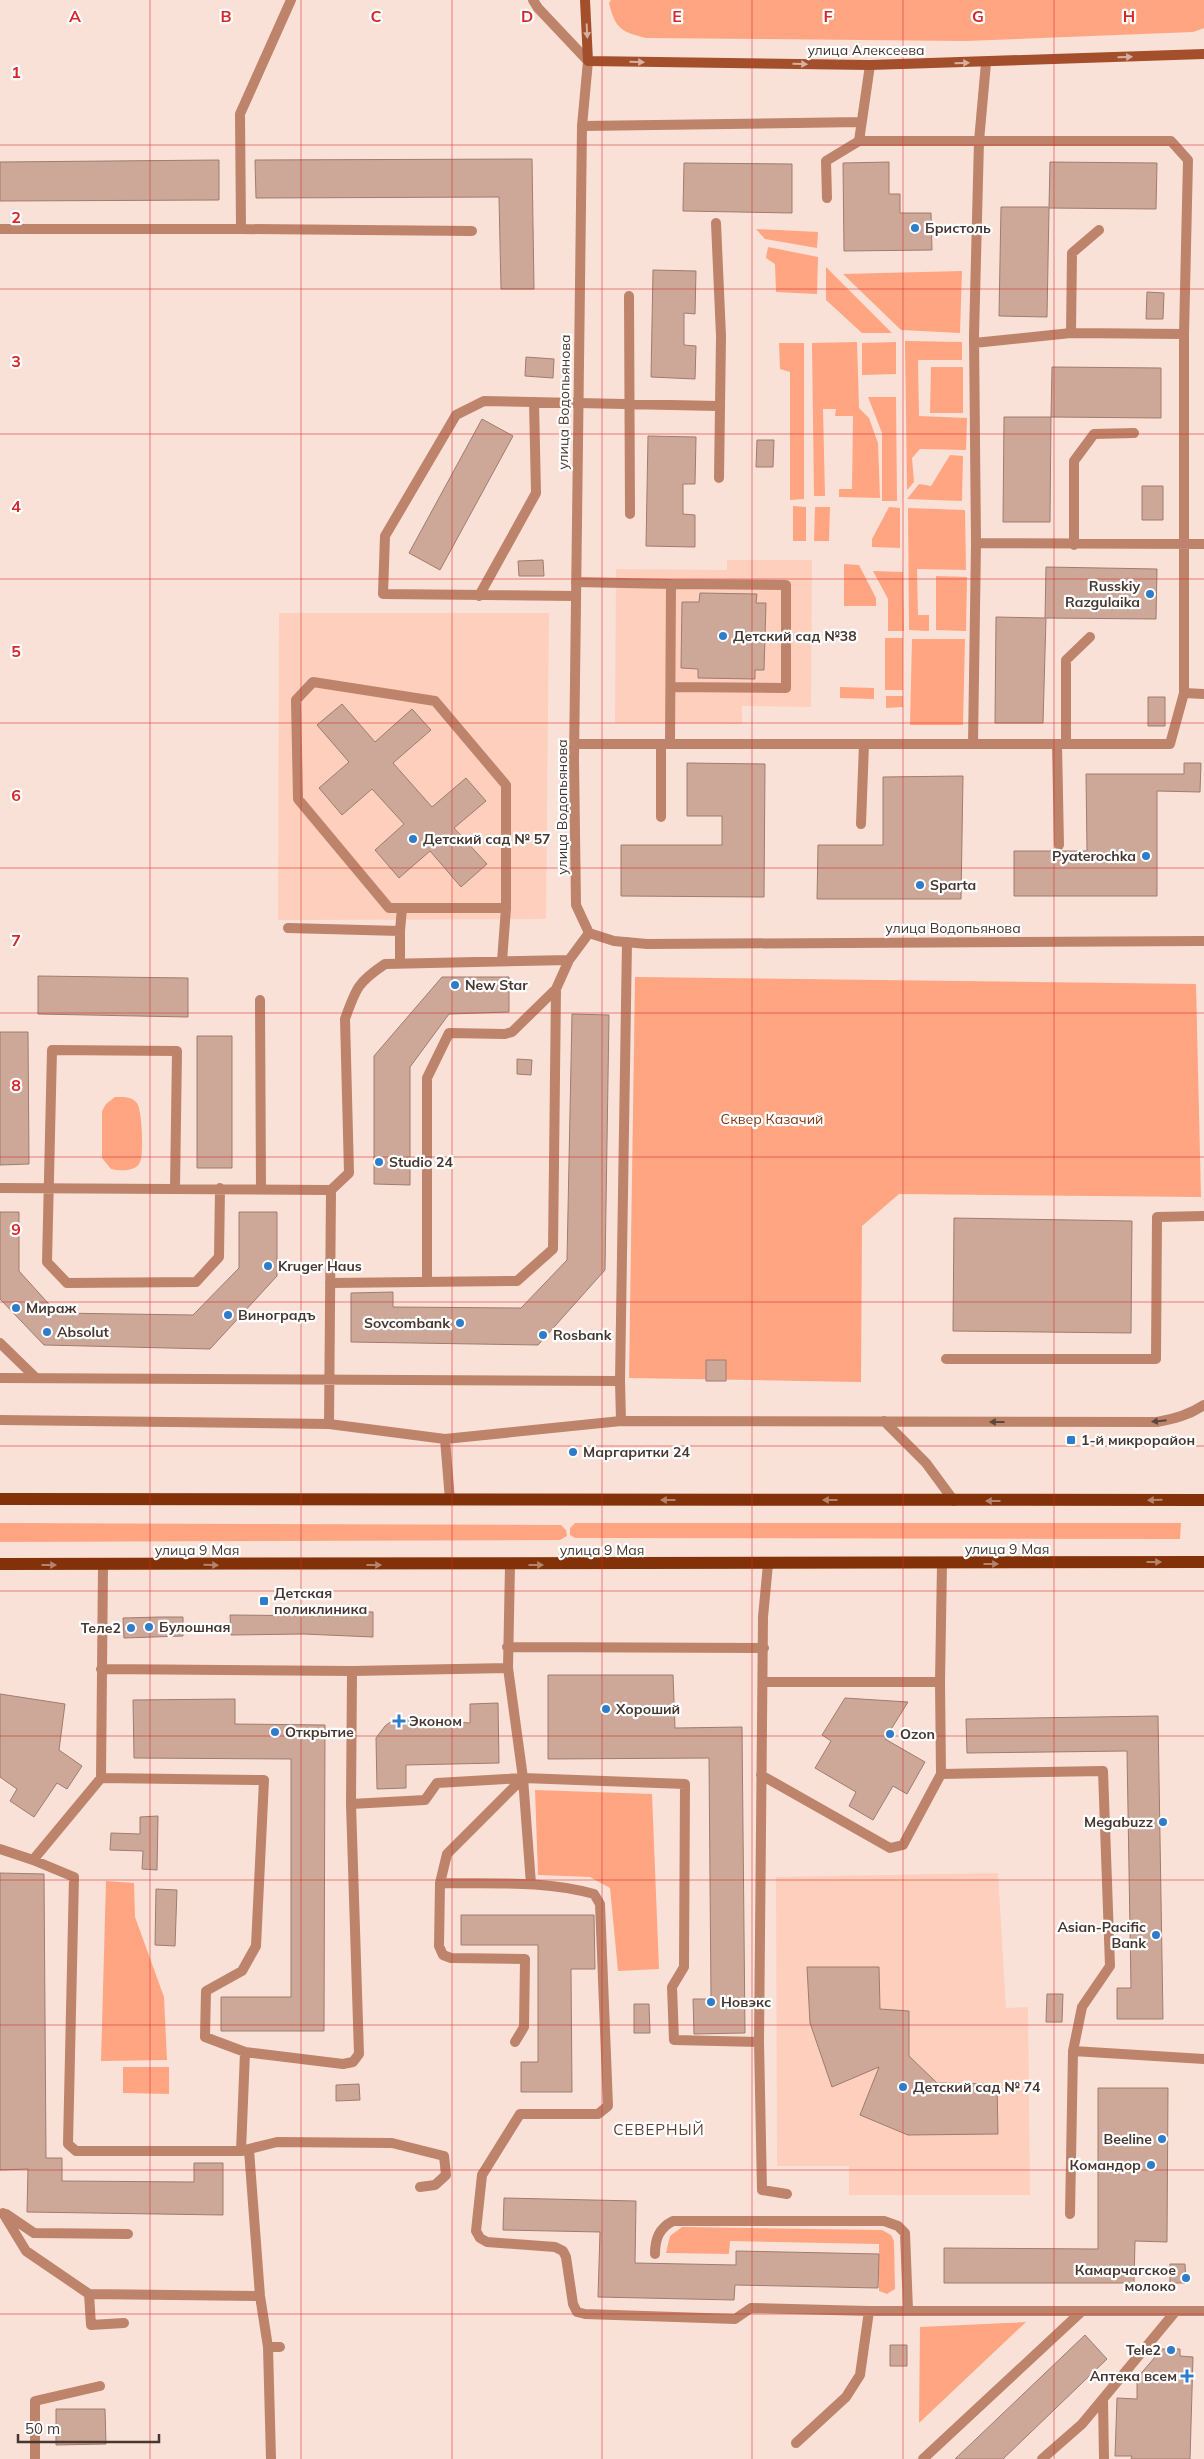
<svg xmlns="http://www.w3.org/2000/svg" width="1204" height="2459" viewBox="0 0 1204 2459" font-family="Mulish,sans-serif">
	<rect width="100%" height="100%" fill="#fae1d8"/>
	<path fill="#fecfbc" d="M727,560H812L811,707L742,706V724L615,723L616,569L727,570Z
		M279,613H549L546,919L278,920Z
		M998,1873L1006,2008L1028,2007L1030,2195H849V2166H777L776,1877Z"/>
	<path fill="#ffa581" d="M611,0H1204V28L1193,32L966,41L646,38C622,32 615,29 609,3Z
		M756,229L818,232L817,248L765,239Z
		M768,247L818,257L817,294L776,292L775,264L766,258Z
		M826,267L892,333H862L826,300Z
		M962,271L960,333L901,330L843,274Z
		M905,341L962,342V360H918L919,416L967,418L966,450L920,449L912,458L914,482L907,490Z
		M857,342L859,408L869,418L878,443L880,498L839,497V489H852L853,416H835L836,409H823L825,496H814L812,343Z
		M896,342V374L862,375V343Z
		M779,343H804V499L790,500V372L780,369Z
		M931,367H963V413H930Z
		M868,397H896L897,501H882V433Z
		M950,455L963,456L962,501L907,499L919,484L931,486Z
		M793,506L806,507V541H793Z
		M815,507H830L829,541H814Z
		M889,507L900,508V548L872,547V539Z
		M908,508L965,510L966,570L917,569L918,615H929V631L909,630Z
		M844,564L859,565L876,598V606H844Z
		M873,571L903,572L904,631H888V599Z
		M936,576L967,577L966,631L936,630Z
		M885,638H903V690H885Z
		M912,639H965L963,725H910Z
		M840,687L874,688V699L840,698Z
		M886,696H903V707L886,708Z
		M635,977L1196,984L1201,1197L899,1194L862,1226L861,1382L629,1378Z
		M115,1097C124,1097 131,1096 137,1103C142,1109 144,1155 140,1162C136,1172 120,1171 111,1169L102,1158V1111L106,1104Z
		M0,1523L561,1525L566,1530L567,1536L560,1540L0,1542Z
		M575,1523H1181L1180,1539L575,1538L570,1535V1528Z
		M535,1790L652,1794L659,1969L618,1971L610,1888L590,1877L538,1875Z
		M106,1881L134,1883L135,1917L164,1997L167,2060L101,2061Z
		M123,2067H169V2094L123,2093Z
		M682,2227L882,2230L891,2235L894,2241L895,2289L887,2294L879,2291V2244L730,2241L729,2254L666,2253L670,2236Z
		M1026,2322L919,2423L920,2327Z"/>
	<path fill="#cda798" stroke="#a07c6e" d="M532,159L534,289H501L499,197L256,198L255,160Z
		M219,160V200L0,201V162Z
		M889,162V194H900V213H931L932,250L844,251L843,163Z
		M1050,162L1157,163L1156,209L1049,208L1047,317L999,316L1001,207H1049Z
		M684,163L792,164V213L683,211Z
		M653,270L696,271L695,314L684,313V345L696,346L695,379L651,377Z
		M1147,292L1164,293L1163,319H1146Z
		M526,357L554,359L553,378L525,376Z
		M1052,367L1161,368V418L1051,417L1050,522H1003L1004,417H1051Z
		M482,419L513,436L440,570L409,553Z
		M648,436L696,437L695,484H683V514L695,515V547L646,546Z
		M757,440H774L773,467H756Z
		M1142,486H1163V520H1142Z
		M543,560L544,576H519L518,561Z
		M1046,567L1157,569L1156,619L1046,618L1043,723H995L996,617L1045,618Z
		M700,593L757,594L756,603H766L764,670H755V679L698,678V669L681,668L682,602H699Z
		M1148,697H1165V726H1148Z
		M342,704L375,742L412,709L431,730L393,763L432,807L466,778L486,801L454,828L487,864L461,887L430,851L399,878L375,850L404,824L372,789L342,815L319,788L349,762L317,725Z
		M687,763L765,764L764,897L621,896V845H722V816H687Z
		M1184,763H1201L1200,792L1157,791V896H1014V851H1087L1086,774H1184Z
		M963,776L961,899H817L818,845H883V777Z
		M38,976L188,978V1017L38,1014Z
		M442,977H509V1012L449,1014L410,1067V1185L374,1184V1056Z
		M572,1014L609,1015L605,1270L538,1345L351,1342V1293L393,1292V1307L521,1308L567,1260Z
		M0,1032H28L29,1164L0,1165Z
		M197,1036H232V1168H197Z
		M517,1059L532,1060L531,1075L517,1074Z
		M0,1212H19V1271L57,1313L193,1315L239,1268V1212H277V1276L210,1349L44,1345L0,1299Z
		M954,1218L1132,1221L1131,1333L953,1331Z
		M706,1360H726V1381H706Z
		M335,1611L373,1612V1637L304,1634L231,1635L230,1615L335,1616Z
		M161,1617H183V1636L124,1638L123,1618Z
		M548,1675H673L675,1728L742,1727L745,2033L694,2034L693,1999H711L709,1758L548,1759Z
		M0,1694L65,1704L59,1750L82,1766L67,1789L57,1783L34,1817L10,1801L17,1789L0,1777Z
		M845,1698L908,1702L885,1739L925,1762L907,1794L893,1786L873,1820L849,1806L856,1792L815,1768L831,1741L822,1735Z
		M235,1699V1724L325,1725L324,2031H221V1997H291V1759L134,1758L133,1700Z
		M498,1703L499,1763L406,1765V1788L377,1789L376,1738L385,1726L396,1718L470,1723V1704Z
		M1158,1716L1163,2019H1117V1988H1131L1127,1751L967,1753L966,1719Z
		M158,1816L157,1870L142,1869L143,1851L110,1850L111,1833L140,1834V1817Z
		M0,1873L44,1874L46,2158H62V2181L194,2182V2163H223V2215L27,2212L28,2169L0,2170Z
		M156,1889L177,1890L175,1946L155,1945Z
		M461,1915H594L595,1969H571L572,2092H521V2062H538V1945H461Z
		M807,1967H879L880,2009L909,2011V2056L937,2083L997,2084L998,2134L908,2135L860,2115L879,2067L832,2087L810,2023Z
		M1047,1994H1063L1062,2022H1046Z
		M634,2004H649L650,2033H634Z
		M359,2084L360,2100L336,2101V2085Z
		M1098,2088H1168L1167,2242L1135,2241L1134,2283H944V2248L1098,2249Z
		M504,2198L636,2201L635,2263L736,2265V2251L879,2254L878,2288L735,2285L734,2300L598,2297L600,2232L503,2230Z
		M1170,2264H1185L1186,2283H1170Z
		M1085,2335L1107,2359L1003,2459H955Z
		M890,2345H907V2366H890Z
		M1162,2349H1180V2356L1193,2357L1190,2459H1131L1132,2456H1115L1117,2398L1137,2399V2378Z
		M56,2409H105L106,2444L56,2445Z"/>
	<g fill="none" stroke-linecap="round" stroke-linejoin="round">
		<path stroke="#be836b" stroke-width="10" d="M533,0L538,8L588,61
			M582,126L861,122
			M827,198L826,161L859,141L860,135
			M716,223L721,336L719,478
			M0,229H241L240,114L291,0
			M241,229L472,231
			M629,296L630,514
			M1071,333L1072,253L1099,230
			M974,343L1071,333L1184,334
			M976,543L1204,544
			M1074,545V461L1094,434L1134,433
			M576,582L671,584
			M479,596L536,493L534,402
			M576,596L383,594L385,536L456,415L484,401L718,406
			M1184,693L1204,694
			M575,744H1170L1184,693V334L1188,160L1171,141H859L870,65
			M661,744V817
			M670,744L671,584L786,585V688L671,687
			M973,744L976,543L974,336L979,141L986,63
			M1057,744L1059,845
			M1066,744V660L1090,637
			M861,824L864,744
			M288,928L400,931V964
			M400,931L402,908H389L298,799L296,700L313,682L435,701L506,785V908H402
			M502,961L506,908
			M260,1000L261,1189
			M0,1188L331,1190L349,1173L345,1019C356,988 358,982 385,964L569,960
			M175,1188L177,1051L52,1050L47,1262L67,1283L196,1282L219,1257L220,1188
			M427,1281V1078L449,1033L505,1034L512,1032L556,989L569,960L589,933
			M330,1283L517,1281L553,1249L556,989
			M0,1343L36,1378
			M946,1359H1156L1157,1217L1204,1216
			M0,1378L620,1381
			M621,1421L620,1381L627,942
			M329,1424L331,1190
			M768,1564L763,1617L759,2042L762,2190L787,2194
			M510,1565L508,1668L523,1778L447,1854L440,1883L439,1946L443,1955L451,1958L525,1959L524,2027L515,2042
			M507,1647L764,1648
			M101,1669L352,1671L508,1668
			M764,1682H940L942,1564
			M941,1774L1103,1771L1110,1966L1082,2007L1073,2051L1070,2214
			M761,1775L890,1848L903,1845L941,1774L940,1682
			M101,1778L264,1780L256,1946L242,1971L206,1991L205,2037L245,2052L343,2064L353,2062L359,2054L351,1804L352,1671
			M523,1778L531,1884
			M351,1804L425,1800L437,1783L523,1778L685,1784L684,1967L672,1987L674,2040L759,2042
			M0,1849L33,1860L101,1778L103,1565
			M33,1860L74,1877L68,2144L76,2151H241L277,2142L392,2143L444,2156L446,2175L435,2185L420,2187
			M440,1883C491,1884 545,1880 594,1894L600,1904L608,2106L598,2114H520L482,2175L476,2231L480,2238L487,2242L555,2247L563,2251L566,2257L573,2304L577,2312L585,2314L735,2319L751,2308L869,2311H1204
			M1073,2051L1204,2059
			M245,2052L241,2151L249,2150L260,2296L268,2347L271,2459
			M3,2213L26,2251L89,2294L260,2296
			M6,2214L34,2233L128,2234
			M655,2254C655,2239 659,2228 673,2221H884L898,2226L905,2233L908,2310
			M89,2294L91,2325L124,2323
			M268,2347H280
			M1103,2400L1104,2459
			M796,2443L846,2397L860,2375L869,2311
			M35,2459V2401L100,2386
			M923,2459L1081,2312
			M1042,2459L1082,2424L1175,2312"/>
		<path stroke="#be836b" stroke-width="10" d="M588,61L582,126L574,760L576,905L589,933L614,941L647,944L1204,941
			M0,1420L329,1424L445,1439L621,1421L1157,1422C1175,1419 1189,1415 1204,1405
			M884,1421L926,1463L954,1501
			M445,1439L450,1500"/>
		<path stroke="#a44f2b" stroke-width="10" d="M585,0L588,61L870,65L1204,54"/>
		<path stroke="#833108" stroke-width="12" d="M0,1499L1204,1500
			M0,1564L1204,1562"/>
	</g>
	<defs><path id="oneway-solid" d="M-6-.8H1V-3.2L6.5 0L1 3.2V.8H-6Z" transform="scale(1.25)"/></defs>
	<g fill="#d6b0a0">
		<use href="#oneway-solid" transform="translate(587 31) rotate(87)"/>
		<use href="#oneway-solid" transform="translate(1125 57) rotate(-2)"/>
		<use href="#oneway-solid" transform="translate(637 62) rotate(1)"/>
		<use href="#oneway-solid" transform="translate(962 63) rotate(-1)"/>
		<use href="#oneway-solid" transform="translate(800 64) rotate(1)"/>
	</g>
	<g fill="#5f463d">
		<use href="#oneway-solid" transform="translate(1159 1421) rotate(174)"/>
		<use href="#oneway-solid" transform="translate(997 1422) rotate(-180)"/>
	</g>
	<g fill="#b5836b">
		<use href="#oneway-solid" transform="translate(668 1500) rotate(-180)"/>
		<use href="#oneway-solid" transform="translate(830 1500) rotate(-180)"/>
		<use href="#oneway-solid" transform="translate(1155 1500) rotate(179)"/>
		<use href="#oneway-solid" transform="translate(993 1501) rotate(-180)"/>
		<use href="#oneway-solid" transform="translate(1154 1562)"/>
		<use href="#oneway-solid" transform="translate(991 1564)"/>
		<use href="#oneway-solid" transform="translate(49 1565)"/>
		<use href="#oneway-solid" transform="translate(211 1565) rotate(1)"/>
		<use href="#oneway-solid" transform="translate(374 1565)"/>
		<use href="#oneway-solid" transform="translate(536 1565)"/>
	</g>
	<path fill="none" stroke="#d62828" stroke-width="1" stroke-opacity="0.55" d="M150,0V2459M301,0V2459M452,0V2459M602,0V2459M752,0V2459M903,0V2459M1054,0V2459M0,145H1204M0,289H1204M0,434H1204M0,579H1204M0,723H1204M0,868H1204M0,1013H1204M0,1157H1204M0,1302H1204M0,1446H1204M0,1591H1204M0,1736H1204M0,1880H1204M0,2025H1204M0,2170H1204M0,2314H1204"/>
	<g fill="#2e7ccc" stroke="#fff" stroke-width="2">
		<circle cx="915" cy="228" r="5"/>
		<circle cx="1150" cy="594" r="5"/>
		<circle cx="723" cy="636" r="5"/>
		<circle cx="413" cy="839" r="5"/>
		<circle cx="1146" cy="856" r="5"/>
		<circle cx="920" cy="885" r="5"/>
		<circle cx="455" cy="985" r="5"/>
		<circle cx="379" cy="1162" r="5"/>
		<circle cx="268" cy="1266" r="5"/>
		<circle cx="16" cy="1308" r="5"/>
		<circle cx="228" cy="1315" r="5"/>
		<circle cx="460" cy="1323" r="5"/>
		<circle cx="47" cy="1332" r="5"/>
		<circle cx="543" cy="1335" r="5"/>
		<rect x="1066" y="1435" width="10" height="10" rx="2.5"/>
		<circle cx="573" cy="1452" r="5"/>
		<rect x="259" y="1596" width="10" height="10" rx="2.5"/>
		<circle cx="149" cy="1627" r="5"/>
		<circle cx="131" cy="1628" r="5"/>
		<circle cx="606" cy="1709" r="5"/>
		<path d="M396.5 1713.5h5v5h5v5h-5v5h-5v-5h-5v-5h5z"/>
		<circle cx="275" cy="1732" r="5"/>
		<circle cx="890" cy="1734" r="5"/>
		<circle cx="1163" cy="1822" r="5"/>
		<circle cx="1156" cy="1935" r="5"/>
		<circle cx="711" cy="2002" r="5"/>
		<circle cx="903" cy="2087" r="5"/>
		<circle cx="1162" cy="2139" r="5"/>
		<circle cx="1151" cy="2165" r="5"/>
		<circle cx="1186" cy="2278" r="5"/>
		<circle cx="1171" cy="2350" r="5"/>
		<path d="M1184.5 2368.5h5v5h5v5h-5v5h-5v-5h-5v-5h5z"/>
	</g>
	<g text-anchor="middle" dominant-baseline="central" stroke-width="4.5" stroke-linejoin="round" paint-order="stroke">
		<g font-size="14" fill="#473731" stroke="#fff">
			<text x="866" y="50">улица Алексеева</text>
			<text transform="translate(564 402) rotate(-89)">улица Водопьянова</text>
			<text transform="translate(562 807) rotate(-90)">улица Водопьянова</text>
			<text x="953" y="928">улица Водопьянова</text>
			<text x="1007" y="1549">улица 9 Мая</text>
			<text x="197" y="1550">улица 9 Мая</text>
			<text x="602" y="1550">улица 9 Мая</text>
		</g>
		<g font-size="14" font-weight="bold" fill="#473731" stroke="#fff" text-anchor="start">
			<text x="925" y="228">Бристоль</text>
			<text x="1140" y="586" text-anchor="end">Russkiy<tspan x="1140" dy="16">Razgulaika</tspan></text>
			<text x="733" y="636">Детский сад №38</text>
			<text x="423" y="839">Детский сад № 57</text>
			<text x="1136" y="856" text-anchor="end">Pyaterochka</text>
			<text x="930" y="885">Sparta</text>
			<text x="465" y="985">New Star</text>
			<text x="389" y="1162">Studio 24</text>
			<text x="278" y="1266">Kruger Haus</text>
			<text x="26" y="1308">Мираж</text>
			<text x="238" y="1315">Виноградъ</text>
			<text x="450" y="1323" text-anchor="end">Sovcombank</text>
			<text x="57" y="1332">Absolut</text>
			<text x="553" y="1335">Rosbank</text>
			<text x="1081" y="1440">1-й микрорайон</text>
			<text x="583" y="1452">Маргаритки 24</text>
			<text x="274" y="1593">Детская<tspan x="274" dy="16">поликлиника</tspan></text>
			<text x="159" y="1627">Булошная</text>
			<text x="121" y="1628" text-anchor="end">Теле2</text>
			<text x="616" y="1709">Хороший</text>
			<text x="409" y="1721">Эконом</text>
			<text x="285" y="1732">Открытие</text>
			<text x="900" y="1734">Ozon</text>
			<text x="1153" y="1822" text-anchor="end">Megabuzz</text>
			<text x="1146" y="1927" text-anchor="end">Asian-Pacific<tspan x="1146" dy="16">Bank</tspan></text>
			<text x="721" y="2002">Новэкс</text>
			<text x="913" y="2087">Детский сад № 74</text>
			<text x="1152" y="2139" text-anchor="end">Beeline</text>
			<text x="1141" y="2165" text-anchor="end">Командор</text>
			<text x="1176" y="2270" text-anchor="end">Камарчагское<tspan x="1176" dy="16">молоко</tspan></text>
			<text x="1161" y="2350" text-anchor="end">Tele2</text>
			<text x="1177" y="2376" text-anchor="end">Аптека всем</text>
		</g>
		<g font-size="14" fill="#85340e" stroke="#fff">
			<text x="772" y="1119">Сквер Казачий</text>
		</g>
		<g font-size="15" letter-spacing="1" fill="#5f3f32" stroke="#fff">
			<text x="659" y="2129">СЕВЕРНЫЙ</text>
		</g>
	</g>
	<g font-size="16" text-anchor="middle" font-weight="bold" fill="#d62828" stroke="#fff" stroke-width="4.5" stroke-linejoin="round" paint-order="stroke">
		<text x="75" y="22">A</text>
		<text x="226" y="22">B</text>
		<text x="376" y="22">C</text>
		<text x="527" y="22">D</text>
		<text x="677" y="22">E</text>
		<text x="828" y="22">F</text>
		<text x="978" y="22">G</text>
		<text x="1129" y="22">H</text>
		<text x="16" y="78">1</text>
		<text x="16" y="223">2</text>
		<text x="16" y="367">3</text>
		<text x="16" y="512">4</text>
		<text x="16" y="657">5</text>
		<text x="16" y="801">6</text>
		<text x="16" y="946">7</text>
		<text x="16" y="1091">8</text>
		<text x="16" y="1235">9</text>
	</g>
	<path d="M18 2434v8h141v-8" fill="none" stroke="#473731" stroke-width="2.5"/>
	<text x="25" y="2434" font-size="15" fill="#473731" stroke="#ffffff" stroke-width="4" paint-order="stroke">50 m</text>
</svg>
